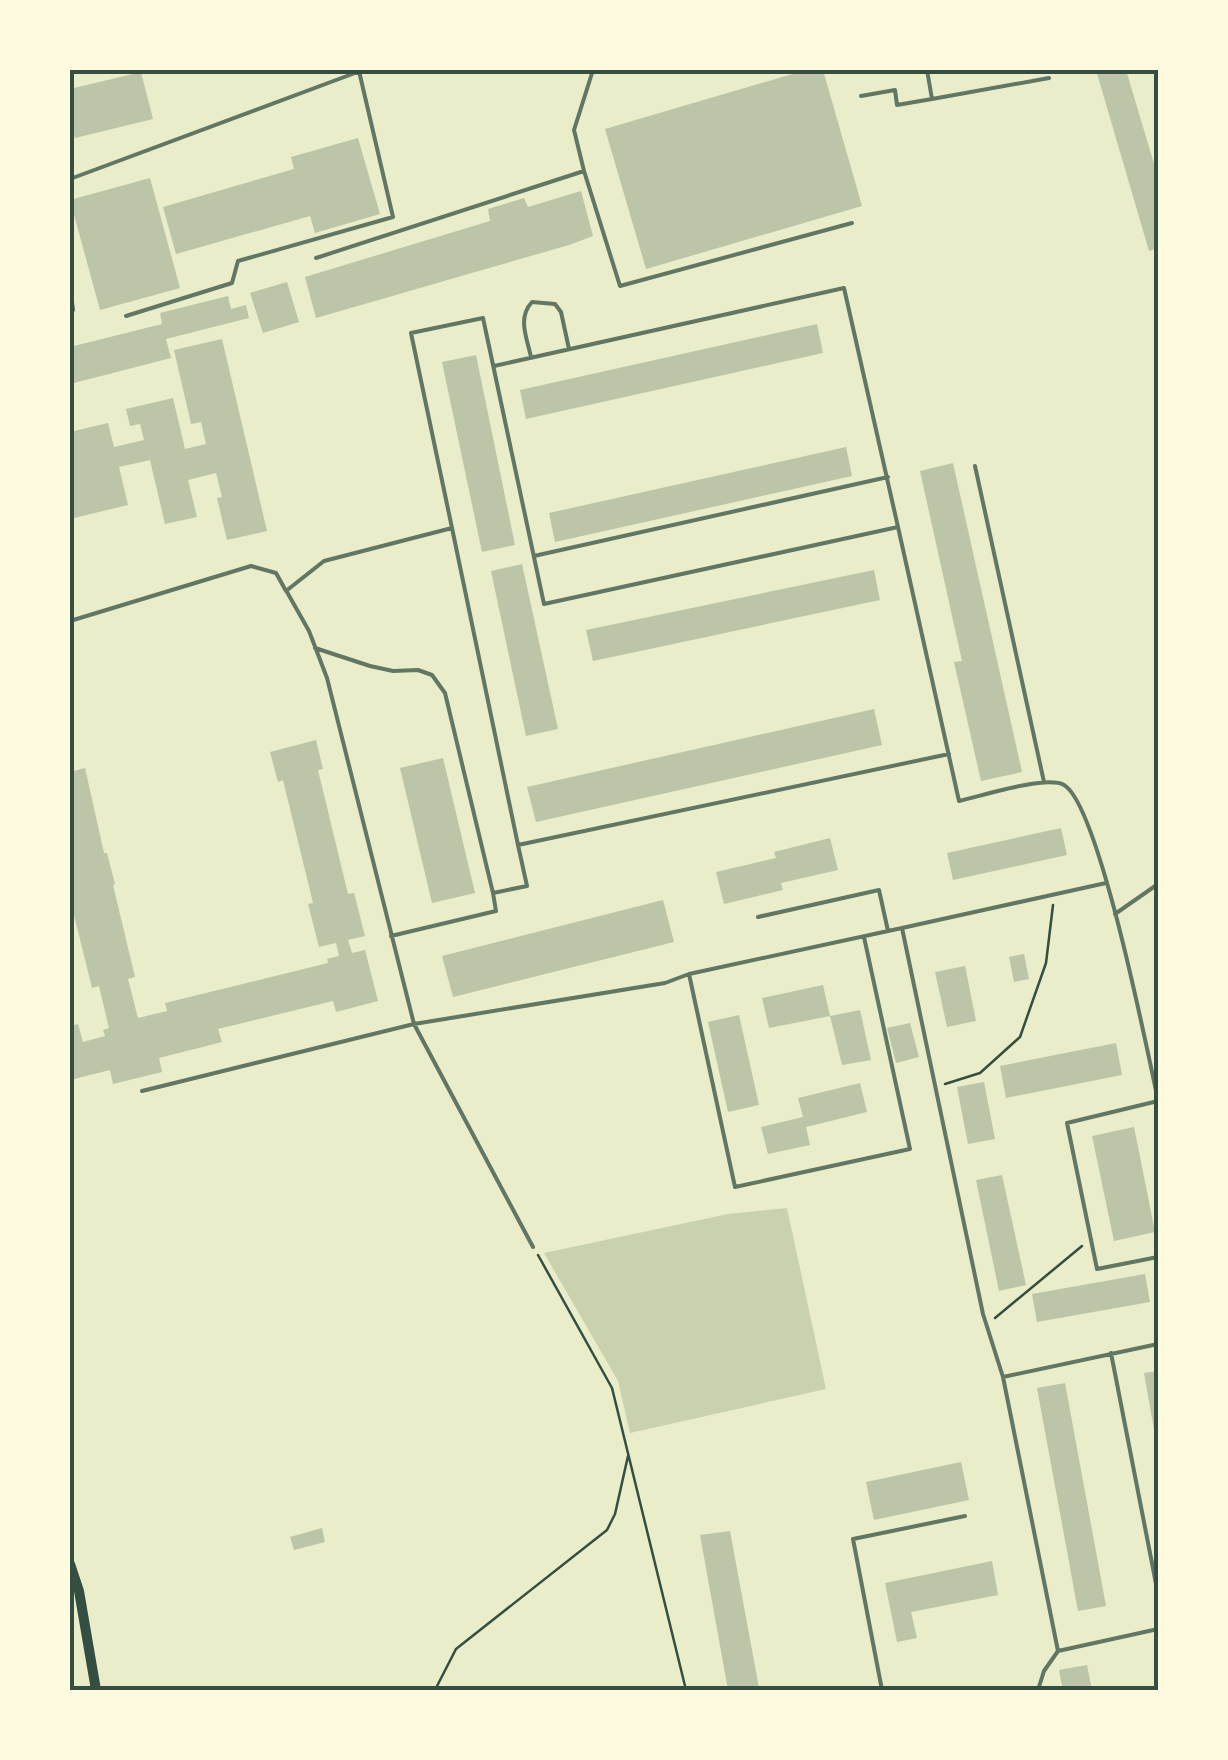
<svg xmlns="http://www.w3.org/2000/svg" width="1228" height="1760" viewBox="0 0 1228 1760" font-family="'DejaVu Sans',sans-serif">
	<rect width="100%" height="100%" fill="#e9edc9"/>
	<path fill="#cad2ad" d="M787,1208L826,1389L630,1433L618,1381L544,1253L728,1214Z"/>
	<path fill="#bcc5a7" d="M806,70H823L862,206L646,269L605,129Z
		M1096,70H1126L1158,177L1156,229L1158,248L1149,251Z
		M141,72L153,119L75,138L70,119V89Z
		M358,138L380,214L315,233L310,216L176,254L163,207L294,169L291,157Z
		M150,178L180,288L100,310L70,200Z
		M581,191L593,236L569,245L316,318L305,277L490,221L488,209L524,198L528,207Z
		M287,282L299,322L263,333L250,293Z
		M228,296L231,309L246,305L249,318L166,339L171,358L70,384V347L162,324L160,313Z
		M817,324L823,353L526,419L520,390Z
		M222,339L267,531L227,540L217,498L222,497L216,473L188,480L197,517L165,524L150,460L119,467L128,505L70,519V432L108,423L114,447L144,440L140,424L130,426L126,409L173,398L185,449L206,444L201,422L191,424L174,350Z
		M476,355L515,545L482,552L442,362Z
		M846,447L852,476L555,542L549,513Z
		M953,463L1022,772L981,781L954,662L962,661L920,471Z
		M522,564L558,729L526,736L491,571Z
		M874,570L880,600L593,661L586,630Z
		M874,709L882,745L536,822L527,787Z
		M316,740L323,769L318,770L348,894L354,893L365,936L348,940L352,953L365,950L378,1001L336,1012L333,1001L218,1029L222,1042L159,1058L162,1072L113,1084L110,1070L70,1080V1026L78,1024L83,1042L105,1036L103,1030L109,1028L99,986L92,988L70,899V772L85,768L104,853H107L115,884L113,885L135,977L128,979L138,1018L167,1011L165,1003L328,963L327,959L339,956L336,943L319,947L308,904L313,903L283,780L278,782L270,752Z
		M443,758L475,893L432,903L400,768Z
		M1061,828L1067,855L953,880L947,853Z
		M830,838L838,870L781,883L783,890L724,904L716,872L776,858L774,852Z
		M663,900L674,942L453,997L442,956Z
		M1024,954L1029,979L1014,982L1009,957Z
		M965,966L976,1021L947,1027L935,972Z
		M823,985L830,1016L860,1010L871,1060L842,1065L830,1016L769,1028L762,998Z
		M739,1015L759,1105L728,1112L708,1022Z
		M910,1023L919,1057L896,1063L887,1028Z
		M1116,1043L1122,1075L1006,1098L1000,1066Z
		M984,1082L995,1139L968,1144L957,1087Z
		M860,1083L867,1112L806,1127L810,1145L768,1154L761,1127L803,1117L798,1098Z
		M1134,1127L1155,1232L1114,1241L1092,1136Z
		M1002,1175L1026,1285L999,1291L976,1180Z
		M1145,1274L1150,1302L1037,1322L1032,1294Z
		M1158,1371V1441H1156L1144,1373Z
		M1065,1383L1106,1606L1078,1611L1037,1388Z
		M961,1462L969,1500L874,1520L866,1482Z
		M322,1528L325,1542L294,1550L290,1537Z
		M730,1531L759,1688L746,1690H728L700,1535Z
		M992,1561L998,1595L911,1612L917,1638L897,1642L885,1583Z
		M1087,1665L1092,1690H1063L1059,1670Z"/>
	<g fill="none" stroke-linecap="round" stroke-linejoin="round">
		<path stroke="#344e41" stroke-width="2.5" d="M945,1084L980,1073L1020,1037L1046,963L1053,905
			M538,1255L612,1388L686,1690
			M995,1318L1082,1246
			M435,1690L456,1649L607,1530L615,1514L628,1456"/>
		<path stroke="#617663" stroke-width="4" d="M593,70L574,130L584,171L620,286L852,223
			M927,70L932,99L1049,78
			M861,96L895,90L897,105L932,99
			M70,179L363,70
			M316,258L584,171
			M70,286L73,310
			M126,316L232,283L238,261L393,217L359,71
			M531,357C527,338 517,318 532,302L555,304L561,312L569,349
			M494,366L844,288L898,527
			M975,466L1044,782
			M452,528L518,845L949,754
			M534,556L888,477
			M287,592L309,631L327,678L414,1024L533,1247
			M70,621L251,566L276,573L286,591L324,561L452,528L411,333L483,318L544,604L898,527L959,801C981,796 1046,775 1064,785C1099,805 1147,1050 1158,1100
			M315,648L370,666L393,671L418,670L432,675L445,693L493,893
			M1115,914L1158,884
			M758,917L879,890L888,931
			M902,928L1106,883
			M391,936L496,911L493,893L527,886L518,845
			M864,937L910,1149L735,1187L689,974L902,928L983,1314L1003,1377
			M142,1091L414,1024L665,983L689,974
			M1158,1101L1067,1123L1097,1269L1158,1257
			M1111,1353L1158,1594
			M1058,1651L1003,1377L1158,1344
			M882,1690L853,1539L965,1516
			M1038,1690L1044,1671L1058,1651L1158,1629"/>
		<path stroke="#344e41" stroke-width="10" d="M70,1564L79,1591L96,1690"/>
	</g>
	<rect width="1228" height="1760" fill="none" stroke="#fefae0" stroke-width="145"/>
	<rect x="72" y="72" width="1084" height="1616" fill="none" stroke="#344e41" stroke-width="4"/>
</svg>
